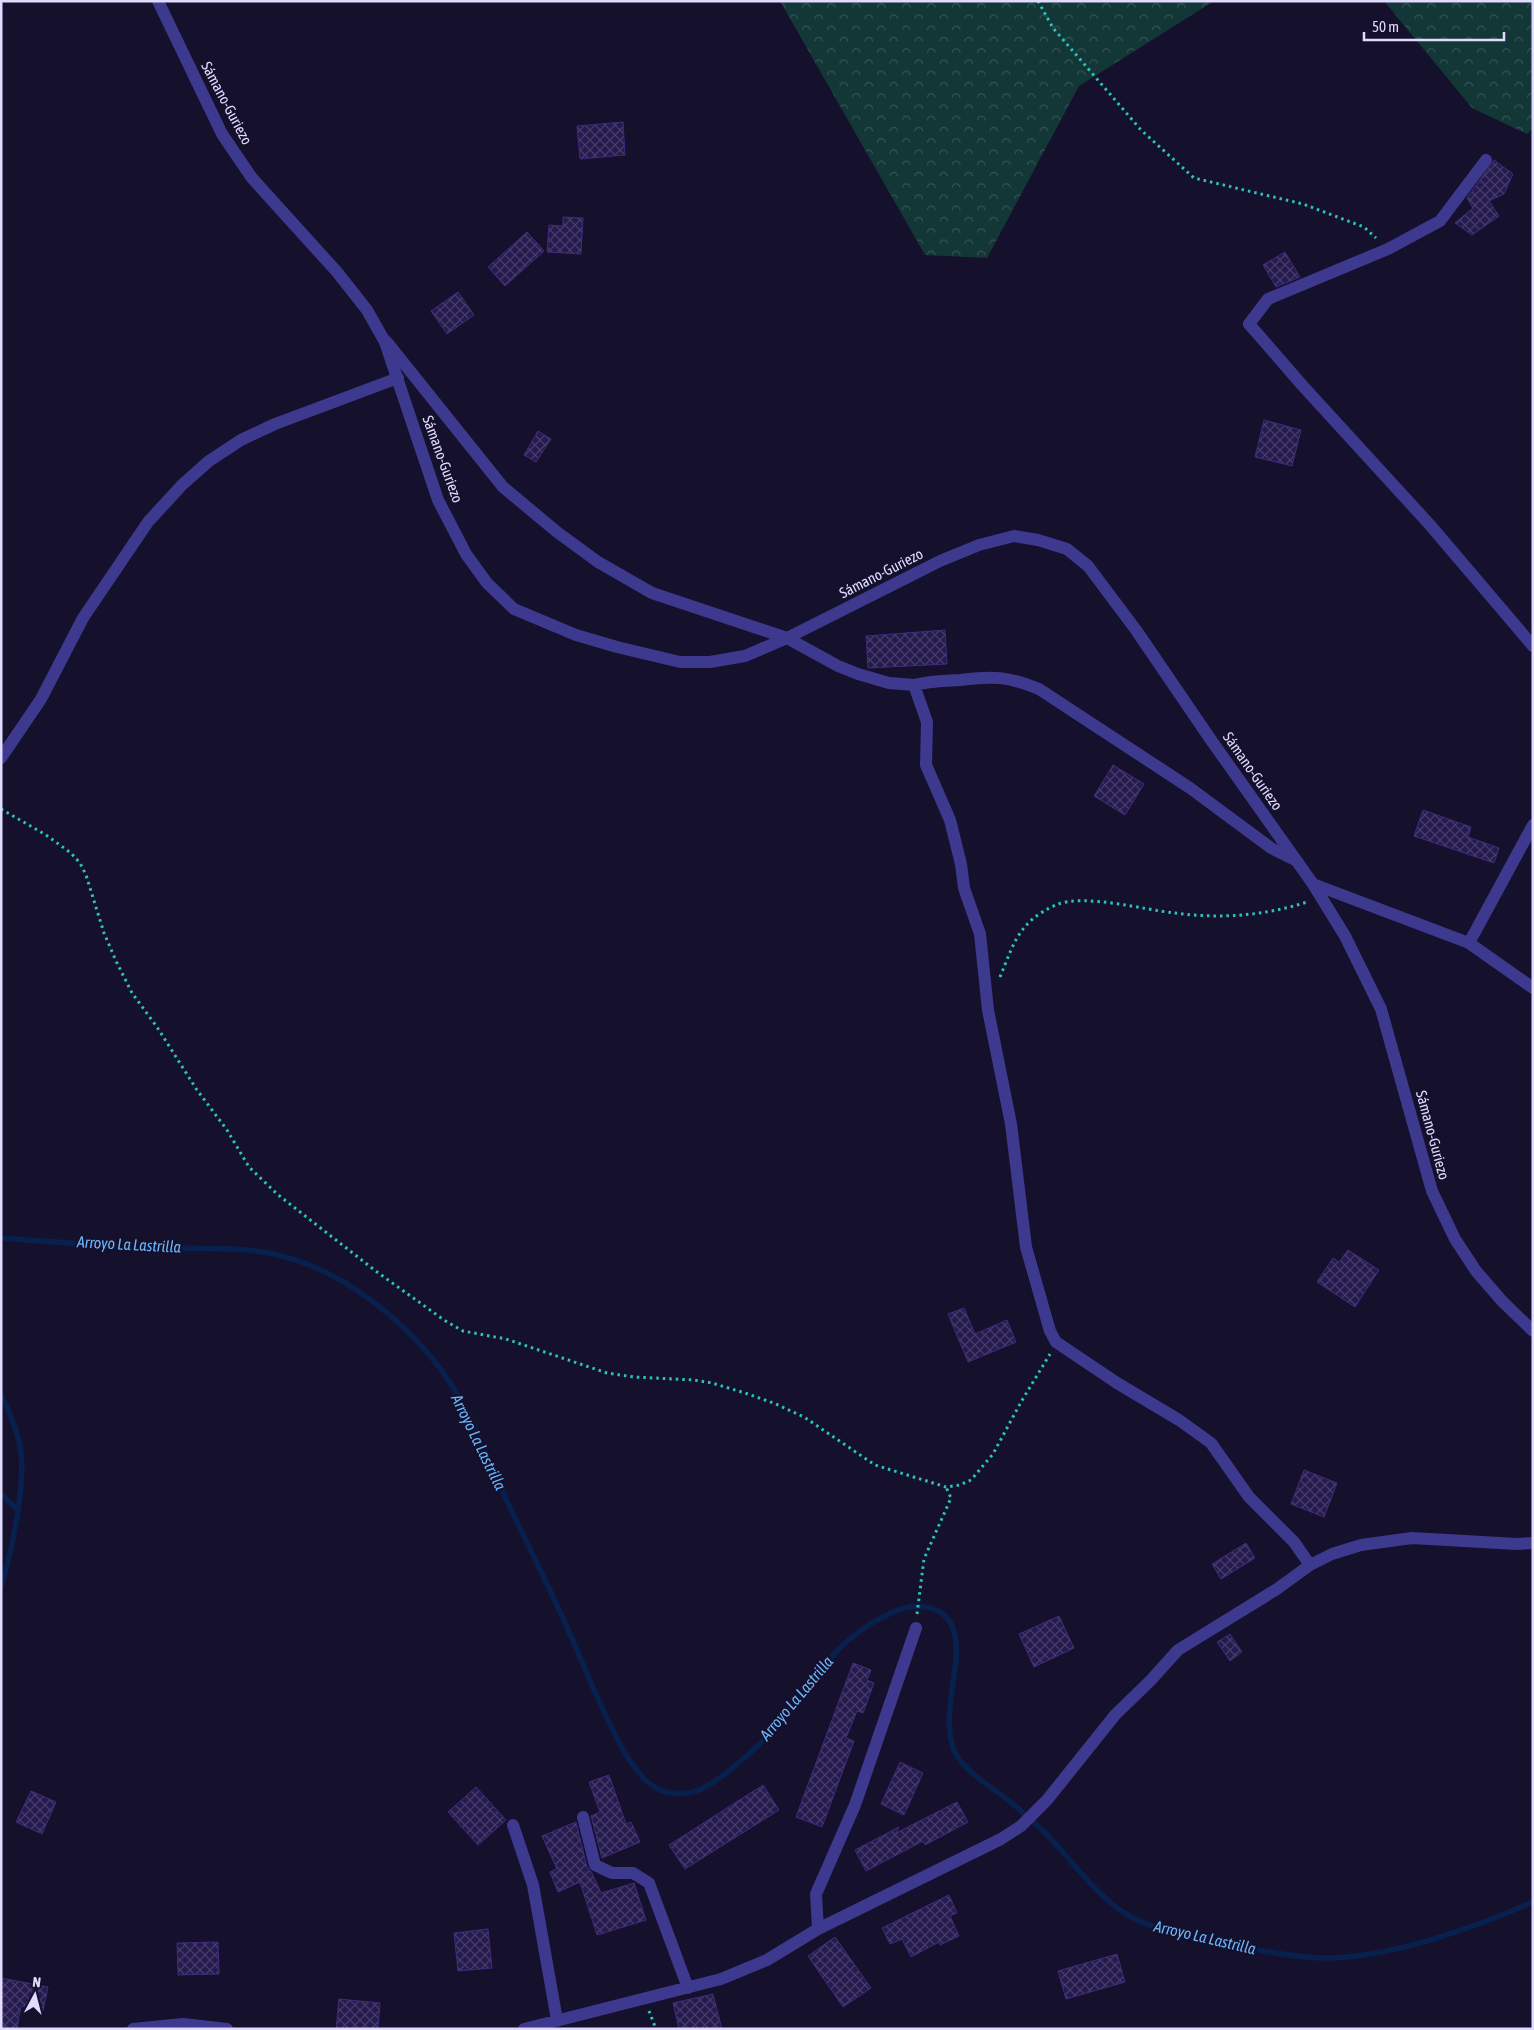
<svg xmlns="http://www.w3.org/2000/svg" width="1534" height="2030" viewBox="0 0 1534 2030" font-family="'Asap Condensed',sans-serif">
	<defs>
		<pattern id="forest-crowns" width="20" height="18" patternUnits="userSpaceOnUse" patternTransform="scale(1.25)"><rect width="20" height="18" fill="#133736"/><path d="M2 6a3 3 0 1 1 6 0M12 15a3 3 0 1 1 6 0" fill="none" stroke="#355354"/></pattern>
		<pattern id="building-cross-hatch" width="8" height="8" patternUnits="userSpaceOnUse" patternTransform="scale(1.25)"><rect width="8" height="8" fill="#261b4e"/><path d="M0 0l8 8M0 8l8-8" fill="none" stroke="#453c69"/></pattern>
	</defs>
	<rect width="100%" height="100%" fill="#15102c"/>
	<path fill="url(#forest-crowns)" d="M780,1H1214L1079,86L987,258L925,255Z
		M1384,1H1533V128L1527,134L1472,108Z"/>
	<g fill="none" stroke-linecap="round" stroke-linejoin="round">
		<path stroke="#08204d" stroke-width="5.5" d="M1,1238C54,1242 107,1246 161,1248C192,1249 225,1247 256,1251C291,1255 326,1270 355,1289C400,1319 436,1355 463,1404C480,1435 492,1469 507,1501C525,1539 544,1577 562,1616C581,1658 597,1701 619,1742C627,1757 637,1774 650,1784C664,1795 685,1796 701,1789C725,1778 765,1741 781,1720C812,1681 838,1638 885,1616C897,1609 911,1605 926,1607C970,1615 954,1668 951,1698C949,1712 948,1726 951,1740C953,1752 958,1759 966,1767C976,1778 988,1785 1000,1794C1014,1804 1027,1816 1040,1828C1071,1857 1094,1896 1131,1917C1159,1932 1193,1936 1223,1942C1258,1950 1293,1958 1328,1958C1392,1957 1474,1928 1533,1902
			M1,1395C10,1413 19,1433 21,1453C25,1488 12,1551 1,1586
			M1,1494L18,1510"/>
	</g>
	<path fill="url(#building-cross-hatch)" stroke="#3d2c7c" d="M623,122L625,155L580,159L577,126Z
		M1494,160L1513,174L1504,194L1489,201L1499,216L1472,235L1455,223L1473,208L1467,198Z
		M563,217L583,218L581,254L547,252L549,225L563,226Z
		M527,232L544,251L505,286L488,267Z
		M1285,252L1300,277L1276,287L1263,265Z
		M458,292L474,315L447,334L431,311Z
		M1264,420L1301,430L1292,466L1255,457Z
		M538,431L551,439L536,462L524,455Z
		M945,630L947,664L868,668L866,636Z
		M1113,765L1144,784L1125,815L1094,796Z
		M1423,810L1471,827L1468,837L1499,848L1494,863L1414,836Z
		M1348,1250L1379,1270L1355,1307L1317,1282L1333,1258L1339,1262Z
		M964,1308L975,1334L1007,1320L1016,1342L968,1362L948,1314Z
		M1304,1470L1337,1483L1324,1517L1291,1504Z
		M1246,1543L1255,1558L1221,1579L1212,1564Z
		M1059,1616L1074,1648L1034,1667L1019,1634Z
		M1230,1634L1242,1652L1230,1661L1217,1642Z
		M853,1663L871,1670L867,1680L874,1683L863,1713L857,1711L846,1738L854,1741L822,1827L796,1817Z
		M900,1762L923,1773L904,1815L881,1804Z
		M609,1775L626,1824L631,1822L640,1842L602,1858L591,1816L600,1812L589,1782Z
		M763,1785L779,1810L685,1869L669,1845Z
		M476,1787L506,1820L478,1845L448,1812Z
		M31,1791L56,1802L42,1834L16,1822Z
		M957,1802L968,1822L925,1845L923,1841L866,1871L855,1850L899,1827L896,1833Z
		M576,1822L587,1867L592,1873L601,1893L634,1883L646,1920L597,1935L580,1882L558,1892L550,1872L557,1869L542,1836Z
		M949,1895L957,1913L950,1916L959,1936L940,1945L939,1942L911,1957L902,1939L890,1944L882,1928Z
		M488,1929L492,1968L458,1971L454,1933Z
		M835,1937L871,1988L843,2007L808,1956Z
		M218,1942L219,1974L178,1975L177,1943Z
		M1117,1954L1125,1982L1066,1999L1058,1971Z
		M1,1978L48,1987L43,2011L21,2006L17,2029H1Z
		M713,1994L722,2029H679L673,2003Z
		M339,1999L380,2003L378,2029H336Z"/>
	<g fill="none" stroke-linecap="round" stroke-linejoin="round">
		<path stroke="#2ac4bd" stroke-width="3" stroke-dasharray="2.5 4" stroke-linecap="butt" d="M1038,1L1053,28L1141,130L1194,178L1303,204L1364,227L1376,238
			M1,809L46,835L71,853L80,863L86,875L104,933L116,961L132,993L157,1027L197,1090L227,1130L249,1167L277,1194L377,1272L444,1320L463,1331L506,1339L607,1373L634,1377L694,1380L712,1383L745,1393L776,1404L804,1417L875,1465L946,1487L960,1485L971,1480L993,1454L1021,1402L1050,1354
			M1000,977C1014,943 1019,921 1056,905C1084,893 1144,910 1175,913C1219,919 1264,916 1307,902
			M917,1614L924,1559L951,1498L946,1487
			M649,2011L656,2029"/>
		<path stroke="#3d398e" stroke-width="12" d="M1486,160L1440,221L1388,249L1268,299L1249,324L1302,385L1430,525L1533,646
			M386,341L503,487L557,532L598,562L652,593L787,638L838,666L858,674L889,683L914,685L927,722L926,765L950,820L961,864L964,888L980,934L988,1010L1011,1124L1026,1247L1050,1331L1056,1342L1117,1383L1179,1420L1211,1443L1249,1497L1294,1542L1310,1565
			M914,685C929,681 944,681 960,680C993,676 1007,676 1039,689L1190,788L1271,848L1297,861
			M1,758L41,699L83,618L148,522L182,485L209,461L241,440L275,424L398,378
			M1313,884L1469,943L1533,988
			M1469,943L1533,825
			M583,1817L595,1865L612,1873H633L649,1883L688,1988
			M513,1825L533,1885L557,2020
			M818,1929L816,1894L855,1805L916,1628
			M133,2029L183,2024L227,2029
			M524,2029L721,1979L767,1960L818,1929L1001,1839L1021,1826L1047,1800L1115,1715L1151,1680L1178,1650L1277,1589L1310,1565L1332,1554L1361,1545L1412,1538L1517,1544L1533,1543"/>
		<path stroke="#3d398e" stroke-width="12" d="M158,1L222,134L252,178L337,272L367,310L385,342L438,500L466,554L487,583L514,609L576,635L617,647L680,662H710L745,656L787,638L940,561L979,545L1014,536L1038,540L1067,549L1088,566L1136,630L1211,740L1313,884L1345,936L1381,1009L1432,1191L1455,1239L1476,1271L1502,1301L1533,1331"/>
	</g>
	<g text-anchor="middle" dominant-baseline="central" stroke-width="5" stroke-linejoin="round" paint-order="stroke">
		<g font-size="15" fill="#e0dbff" stroke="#15102c">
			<text transform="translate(227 103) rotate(62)">Sámano-Guriezo</text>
			<text transform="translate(443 459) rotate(70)">Sámano-Guriezo</text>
			<text transform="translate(881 573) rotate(-27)">Sámano-Guriezo</text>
			<text transform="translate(1253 771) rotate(55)">Sámano-Guriezo</text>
			<text transform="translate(1433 1135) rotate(75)">Sámano-Guriezo</text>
		</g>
		<g font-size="16" font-style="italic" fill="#69b8ff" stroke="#15102c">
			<text transform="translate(129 1244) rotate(3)">Arroyo La Lastrilla</text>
			<text transform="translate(479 1442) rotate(64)">Arroyo La Lastrilla</text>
			<text transform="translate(796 1698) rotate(-50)">Arroyo La Lastrilla</text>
			<text transform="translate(1205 1937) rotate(13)">Arroyo La Lastrilla</text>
		</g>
	</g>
	<rect width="1534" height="2030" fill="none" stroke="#e0dbff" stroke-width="5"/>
	<g transform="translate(35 1995) rotate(7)" stroke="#15102c" stroke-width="4" paint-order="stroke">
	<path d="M0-4L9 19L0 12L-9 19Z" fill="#e0dbff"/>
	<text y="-8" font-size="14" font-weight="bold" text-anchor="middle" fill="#e0dbff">N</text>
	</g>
	<path d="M1364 32v8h140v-8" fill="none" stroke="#e0dbff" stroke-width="2.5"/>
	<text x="1372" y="32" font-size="15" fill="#e0dbff" stroke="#15102c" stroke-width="4" paint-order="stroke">50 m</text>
</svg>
